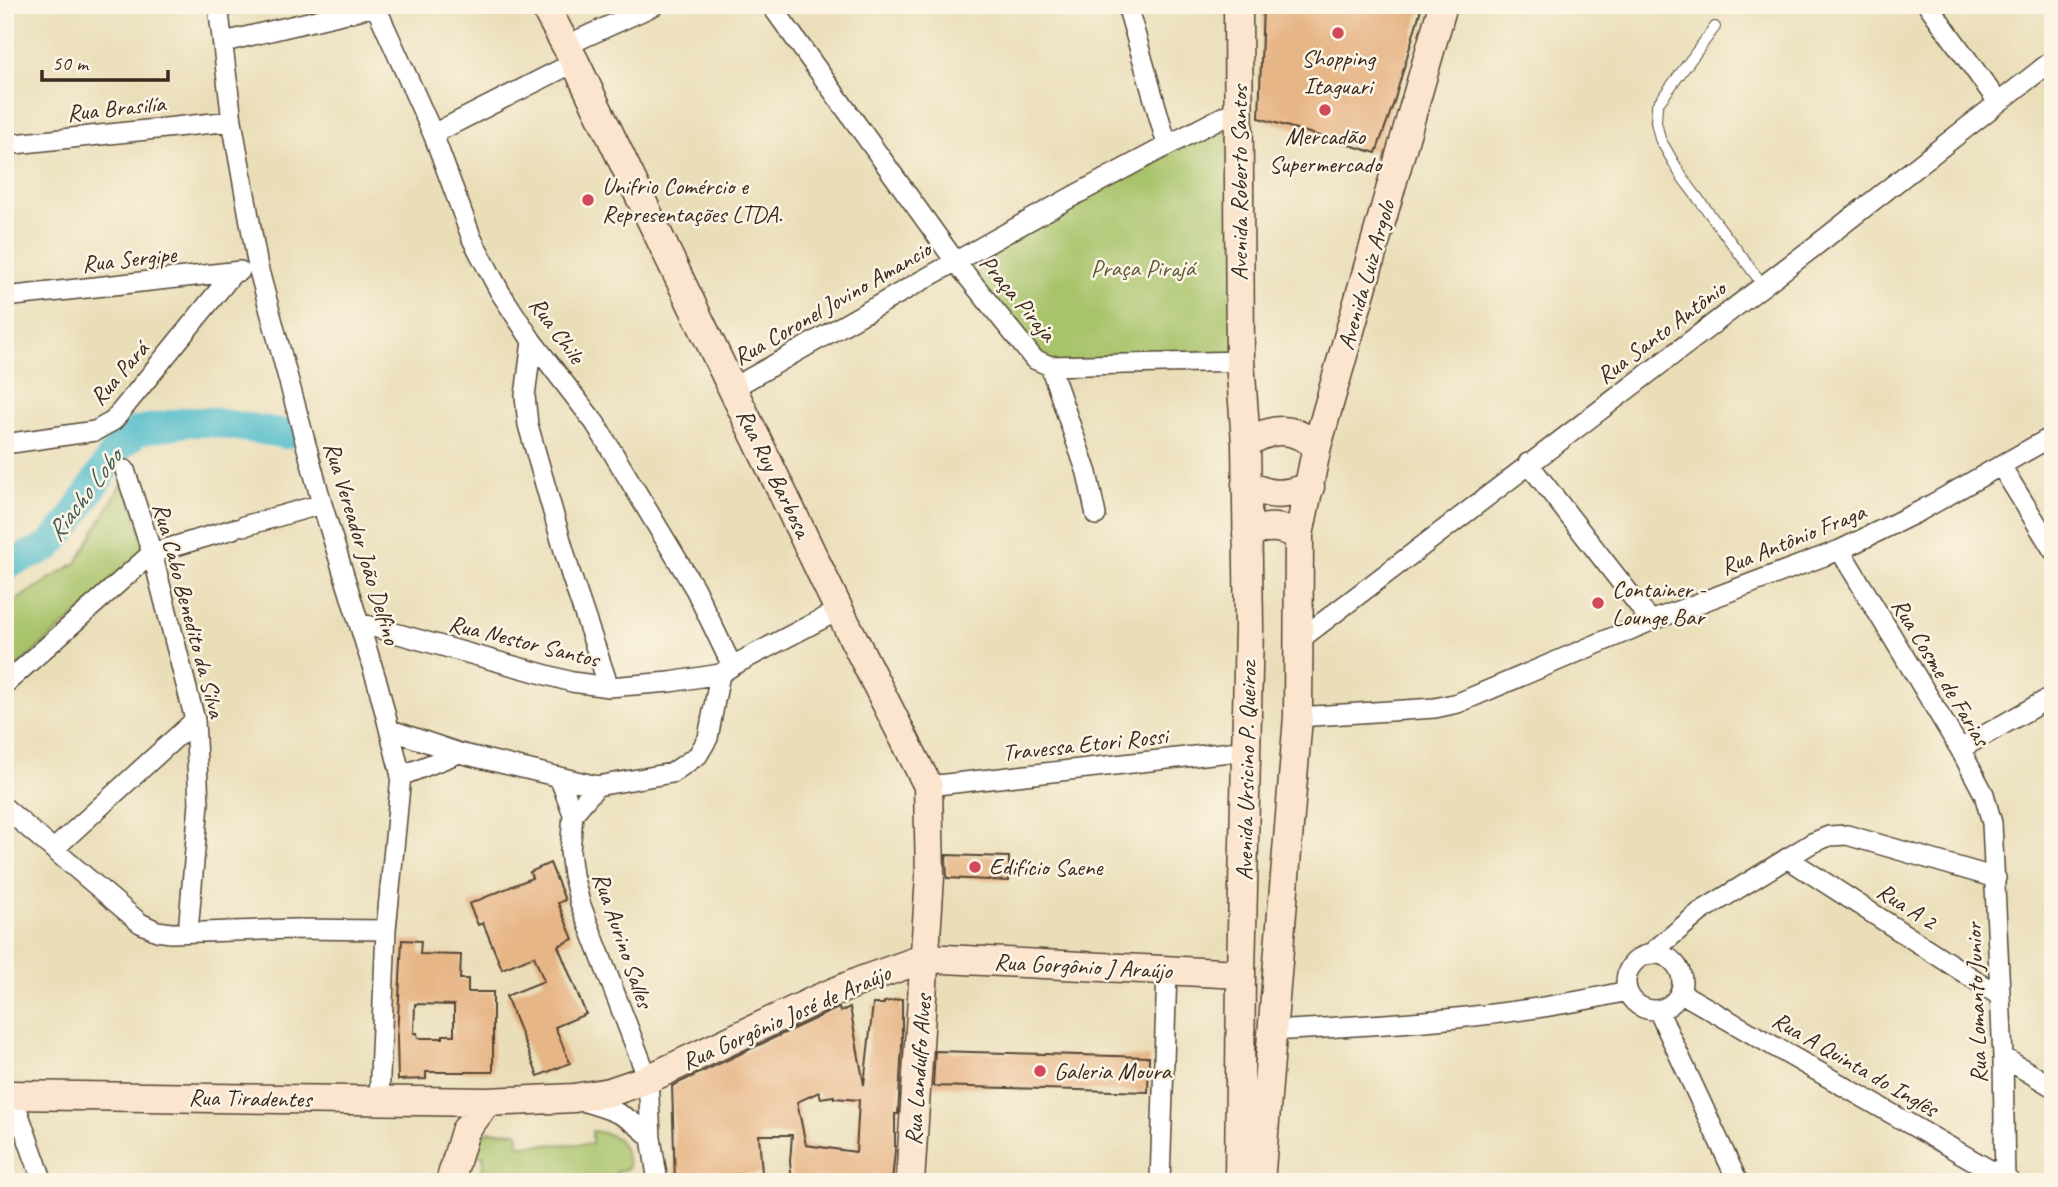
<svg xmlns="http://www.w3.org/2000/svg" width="2058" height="1187" viewBox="0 0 2058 1187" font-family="Caveat,sans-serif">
	<rect width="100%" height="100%" fill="#fcf5e5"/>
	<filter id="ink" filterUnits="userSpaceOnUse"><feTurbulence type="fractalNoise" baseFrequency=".0143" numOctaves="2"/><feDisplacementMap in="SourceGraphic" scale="14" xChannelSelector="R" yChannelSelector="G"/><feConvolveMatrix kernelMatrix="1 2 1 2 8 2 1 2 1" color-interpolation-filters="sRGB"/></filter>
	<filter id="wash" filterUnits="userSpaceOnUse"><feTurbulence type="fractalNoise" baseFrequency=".00686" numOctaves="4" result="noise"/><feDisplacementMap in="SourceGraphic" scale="28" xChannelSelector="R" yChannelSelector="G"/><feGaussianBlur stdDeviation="1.57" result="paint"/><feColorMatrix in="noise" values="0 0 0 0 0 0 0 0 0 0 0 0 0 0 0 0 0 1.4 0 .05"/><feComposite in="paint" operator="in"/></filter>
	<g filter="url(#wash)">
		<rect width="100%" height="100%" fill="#eadeb9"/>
		<path fill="#a8c36a" stroke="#727644" stroke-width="2" d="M1238,109L1240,361L1050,366L955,261Z
			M125,478L147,554L5,677V607L77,562Z
			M490,1131L518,1132L519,1145L592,1144V1131C620,1135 622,1139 629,1166L626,1169L616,1172L617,1182H481L484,1156L475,1155L472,1151L478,1137Z"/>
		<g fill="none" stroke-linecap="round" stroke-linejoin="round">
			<path stroke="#50bcca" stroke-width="30" d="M5,565L48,547L69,523L117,449L137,431L187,422H210L287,434"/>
		</g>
		<g id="blocks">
			<path fill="#e7b687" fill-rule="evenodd" d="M1263,5H1422L1394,102L1376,153L1259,118Z
				M946,855L1009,857V881L947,878Z
				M550,863L565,900L558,903L573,939L558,946L586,1014L555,1027L570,1063L538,1076L506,996L544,981L534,956L502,969L483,923L478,925L469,904L532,878L530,872Z
				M402,940L421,941L420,954L461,955L460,979H468V992H493V1072H426V1079L398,1080L397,1038ZM415,1004L454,1005V1035H443V1038H418L417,1033H414Z
				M902,999V1046L898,1114H895V1150L892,1182H792L790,1162L792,1135H759L762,1173L734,1175V1182H675L672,1086L827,1013L839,1008L840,1012L850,1007L864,1085L873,1004H884V1002ZM819,1092L821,1098L834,1096V1098L859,1100L856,1152L806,1145L797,1102Z
				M935,1051L1149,1057L1148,1092L933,1086Z"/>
		</g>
	</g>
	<g filter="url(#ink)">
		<use href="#blocks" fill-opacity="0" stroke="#554535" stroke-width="2"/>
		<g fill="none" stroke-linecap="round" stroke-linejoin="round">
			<defs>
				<path id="lane" d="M1715,27L1657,105L1656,122L1660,139L1682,177L1763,285"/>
				<path id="street" d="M218,5L232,121L258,267L322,504L378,685L401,776L386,930L379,1100
					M375,5L433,134L472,239L500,292L532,341L595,423L695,589L732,666
					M771,5L955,261L1034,359L1050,366L1240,361
					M1127,5L1167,145
					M1928,5L1998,102
					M224,42L376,6
					M565,46L655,5
					M433,134L575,62
					M5,145L232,121
					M5,297L240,271
					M532,341L525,396L528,425L571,575L609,687
					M1050,366L1087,473L1096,515
					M733,388C900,293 1067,196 1238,109
					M5,444L95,431L113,421L234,272
					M1528,463L1651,621
					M2001,466L2053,550
					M125,470L152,553L195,720L199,803L188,932
					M244,526L322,504
					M1840,550L1960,749L1984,794L1992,823L2003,1057L2005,1182
					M359,623L572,682L609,687L670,682L720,674L732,666L839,610
					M1298,641L1819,243L2053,60
					M5,684L152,553L233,529
					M1298,717L1435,708L1458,703L1651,621L1840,550L1920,511L2053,436
					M391,730L459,753L597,786
					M1960,749L2053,696
					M401,776L459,753
					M559,777L573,814L570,852L573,875L580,903L648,1079L651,1138L658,1182
					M928,786L1248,750
					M5,808L140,923L157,931L171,933L294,929L386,930
					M573,814L597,786L672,773L698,755L708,738L720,674
					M54,849L195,720
					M1787,858L2000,996
					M1626 982a28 28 0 1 1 56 0a28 28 0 1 1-56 0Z
					M1650,954L1700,912L1812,843L1829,836L1847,835L1996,878
					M1681,993L2011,1182
					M1658,1010L1738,1182
					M1273,1031C1392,1024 1511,1018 1627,991
					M2003,1057L2053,1087
					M12,1095L43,1182
					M579,1100C612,1110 626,1113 651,1138
					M1160,1182L1167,971"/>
				<path id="secondary" d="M544,5L575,62L839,610L928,786L930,876L910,1182
					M1238,5L1240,361L1246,443L1249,626L1241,974L1239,1182
					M1246,443C1274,427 1291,426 1317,446
					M1246,484C1271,497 1283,496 1310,487
					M1247,534C1267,525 1279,526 1299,535
					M12,1095L487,1102L574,1098L610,1092L648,1079L820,998L863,980L925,958L1241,974
					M450,1182L465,1131L487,1102
					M1260,1182L1298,717L1299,535L1317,446L1443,5"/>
			</defs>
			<use href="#lane" stroke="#554535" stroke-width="12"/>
			<use href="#street" stroke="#554535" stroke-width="22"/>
			<use href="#secondary" stroke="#554535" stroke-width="31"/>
			<use href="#lane" stroke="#fff" stroke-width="10"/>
			<use href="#street" stroke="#fff" stroke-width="19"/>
			<use href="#secondary" stroke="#fce5cf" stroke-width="28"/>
		</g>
	</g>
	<g fill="#d1495b" stroke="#fcf5e5" stroke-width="2.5">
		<circle cx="1338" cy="33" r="7"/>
		<circle cx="1325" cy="110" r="7"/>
		<circle cx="588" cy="200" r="7"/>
		<circle cx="1598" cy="603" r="7"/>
		<circle cx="975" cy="867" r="7"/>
		<circle cx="1040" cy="1071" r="7"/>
	</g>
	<g text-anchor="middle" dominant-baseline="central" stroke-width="5" stroke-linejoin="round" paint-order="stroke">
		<g font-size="24" fill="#3b2a1e" stroke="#fcf5e5" text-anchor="start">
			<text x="1338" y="58" text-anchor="middle">Shopping<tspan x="1338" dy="28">Itaguari</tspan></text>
			<text x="1325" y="136" text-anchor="middle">Mercadão<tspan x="1325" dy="28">Supermercado</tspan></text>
			<text x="602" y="186">Unifrio Comércio e<tspan x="602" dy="28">Representações LTDA.</tspan></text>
			<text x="1612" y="589">Container -<tspan x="1612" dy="28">Lounge Bar</tspan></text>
			<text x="989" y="867">Edifício Saene</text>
			<text x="1054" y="1071">Galeria Moura</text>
		</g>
		<g font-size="24" fill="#3b2a1e" stroke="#fcf5e5">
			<text transform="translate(116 108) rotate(-6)">Rua Brasilía</text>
			<text transform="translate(1239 183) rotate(-90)">Avenida Roberto Santos</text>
			<text transform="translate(129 259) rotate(-6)">Rua Sergipe</text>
			<text transform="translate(1366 275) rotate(-74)">Avenida Luiz Argolo</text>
			<text transform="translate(1018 298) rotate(50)">Praça Piraja</text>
			<text transform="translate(832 303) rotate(-30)">Rua Coronel Jovino Amancio</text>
			<text transform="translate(557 330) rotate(54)">Rua Chile</text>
			<text transform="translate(1661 332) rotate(-37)">Rua Santo Antônio</text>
			<text transform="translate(119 373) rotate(-49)">Rua Pará</text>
			<text transform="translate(774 473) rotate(64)">Rua Ruy Barbosa</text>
			<text transform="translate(1793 539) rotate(-22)">Rua Antônio Fraga</text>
			<text transform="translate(362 543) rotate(73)">Rua Vereador João Delfino</text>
			<text transform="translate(189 610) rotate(75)">Rua Cabo Benedito da Silva</text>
			<text transform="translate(524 641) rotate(14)">Rua Nestor Santos</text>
			<text transform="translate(1941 672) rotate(59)">Rua Cosme de Farias</text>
			<text transform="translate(1085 744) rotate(-6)">Travessa Etori Rossi</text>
			<text transform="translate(1246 771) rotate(-89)">Avenida Ursicino P. Queiroz</text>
			<text transform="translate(1907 906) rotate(33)">Rua A 2</text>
			<text transform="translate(623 940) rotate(71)">Rua Aurino Salles</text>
			<text transform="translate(1083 966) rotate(3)">Rua Gorgônio J Araújo</text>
			<text transform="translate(1976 1003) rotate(-92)">Rua Lomanto Junior</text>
			<text transform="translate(786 1017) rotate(-24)">Rua Gorgônio José de Araújo</text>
			<text transform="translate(1855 1064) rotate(30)">Rua A Quinta do Inglês</text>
			<text transform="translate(918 1070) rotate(-86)">Rua Landulfo Alves</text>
			<text transform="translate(250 1098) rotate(1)">Rua Tiradentes</text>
		</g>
		<g font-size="24" fill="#5c5835" stroke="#fcf5e5">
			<text x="1143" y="268">Praça Pirajá</text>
		</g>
		<g font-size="26" font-style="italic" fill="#425d5a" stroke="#fcf5e5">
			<text transform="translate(84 495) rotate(-53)">Riacho Lobo</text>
		</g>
	</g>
	<rect width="2058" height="1187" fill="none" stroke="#fcf5e5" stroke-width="28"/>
	<path d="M42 70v10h126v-10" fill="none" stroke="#3b2a1e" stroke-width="3.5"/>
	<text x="52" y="70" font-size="21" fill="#3b2a1e" stroke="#fcf5e5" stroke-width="5" paint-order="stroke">50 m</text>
</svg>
